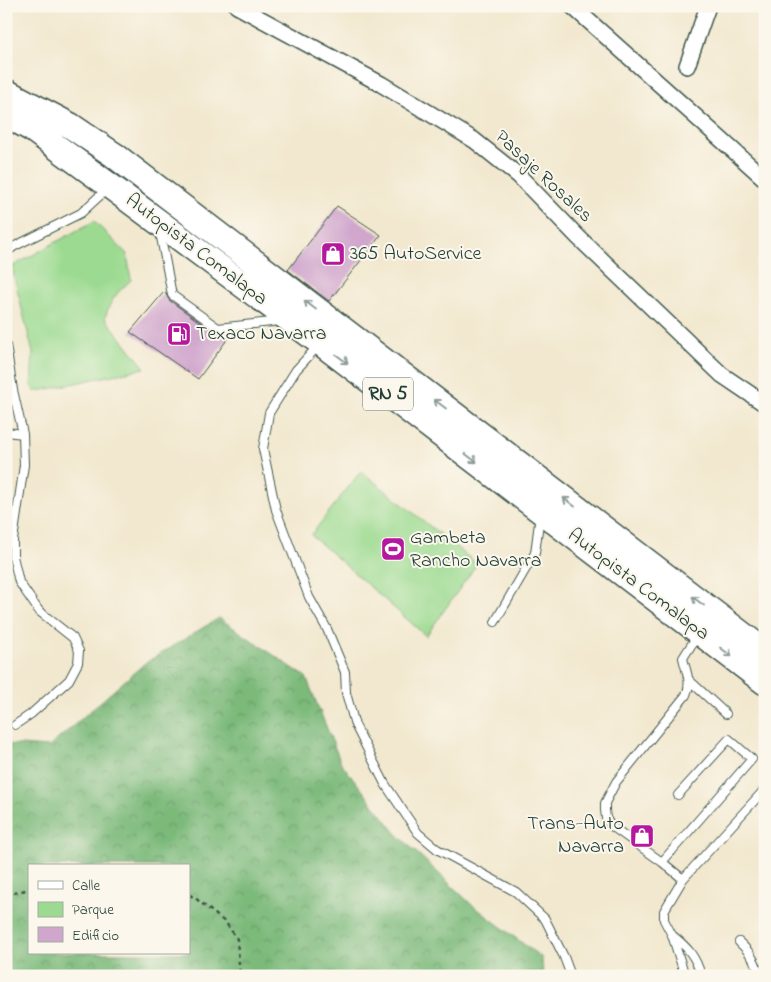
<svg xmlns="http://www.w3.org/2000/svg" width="771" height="982" viewBox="0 0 771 982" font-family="'Indie Flower',sans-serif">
	<defs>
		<pattern id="forest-crowns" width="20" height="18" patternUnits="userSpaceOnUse" patternTransform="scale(1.25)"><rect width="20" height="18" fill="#7cba7a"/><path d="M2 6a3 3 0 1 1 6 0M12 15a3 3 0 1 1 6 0" fill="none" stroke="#659865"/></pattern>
	</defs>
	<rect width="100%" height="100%" fill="#fbf7ec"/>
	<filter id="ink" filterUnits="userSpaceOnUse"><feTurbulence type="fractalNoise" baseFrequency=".02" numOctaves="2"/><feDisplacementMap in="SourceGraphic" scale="10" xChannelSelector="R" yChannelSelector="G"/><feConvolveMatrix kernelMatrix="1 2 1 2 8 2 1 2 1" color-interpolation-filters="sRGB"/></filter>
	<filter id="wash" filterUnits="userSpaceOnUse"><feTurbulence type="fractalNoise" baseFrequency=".0096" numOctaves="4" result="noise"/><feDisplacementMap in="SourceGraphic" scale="20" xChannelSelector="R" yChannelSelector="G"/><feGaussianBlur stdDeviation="1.12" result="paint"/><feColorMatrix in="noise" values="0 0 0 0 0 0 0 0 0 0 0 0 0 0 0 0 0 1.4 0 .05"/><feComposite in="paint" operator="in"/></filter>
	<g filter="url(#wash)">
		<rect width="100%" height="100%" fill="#f2e8cf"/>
		<path fill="#9bda90" stroke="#5d8c62" d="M94,221L127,254L131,280C117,293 111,298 105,318L145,368L39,391H34L31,385L33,353L13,273V266Z
			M361,471L477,564L426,636L311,535Z"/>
		<path fill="url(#forest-crowns)" stroke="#4e7c57" fill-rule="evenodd" d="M219,618L306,677L341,763L396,833L471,904L542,958L543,976H6V744L49,747L145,663ZM29,866H189V953H29Z"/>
		<g id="blocks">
			<path fill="#d0a6cd" d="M337,206L381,235L329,301L288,270Z
				M164,292L166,294L169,300L215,333H222L229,337L198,379L130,332Z"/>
		</g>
	</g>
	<g filter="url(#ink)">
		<use href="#blocks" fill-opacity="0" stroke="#3f574b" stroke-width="1"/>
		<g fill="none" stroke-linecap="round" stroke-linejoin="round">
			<defs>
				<path id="service" d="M160,232L172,295L218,328L280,321
					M6,252L15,246L81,213L107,189
					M6,345L13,390L6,408
					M318,346L296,370L269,413L263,449L276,510L309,597L327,629L345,672L346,693L355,725L385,784L418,833L437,849L516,892L545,919L564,957L571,976
					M13,390L23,434L24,465L13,540V556L19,582L39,611L73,638L79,651L78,663L69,680L31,714L15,725
					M6,432L23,434
					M495,622L535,553L540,515
					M689,680L726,714
					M662,862L752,759L729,739L678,795
					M683,879L765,789
					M672,935C687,947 696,956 701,976
					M739,942C749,951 757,962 759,976
					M685,976L672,935L664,920V911L683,879L662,862L610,825L606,818L605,810V803L616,782L686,695C692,682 686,672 683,658L697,636"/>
				<path id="minor" d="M237,6L381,84L474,140L519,176L578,237L722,375L765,404
					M572,6L685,107L765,179
					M687,66L708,6"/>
				<path id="trunk" d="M6,92L71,126L114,155L765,652
					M6,114L32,129L110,186L321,343L765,682"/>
			</defs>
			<use href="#service" stroke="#3f574b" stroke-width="10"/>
			<use href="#minor" stroke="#3f574b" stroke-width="18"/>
			<use href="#trunk" stroke="#3f574b" stroke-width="28"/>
			<path stroke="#3f574b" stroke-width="2.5" stroke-dasharray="4 4" stroke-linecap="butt" d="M6,895L29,889
				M189,895L194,897L226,923L237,939L240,976"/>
			<use href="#service" stroke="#fff" stroke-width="8"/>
			<use href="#minor" stroke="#fff" stroke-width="15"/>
			<use href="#trunk" stroke="#fff" stroke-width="25"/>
		</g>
		<defs><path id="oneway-shaft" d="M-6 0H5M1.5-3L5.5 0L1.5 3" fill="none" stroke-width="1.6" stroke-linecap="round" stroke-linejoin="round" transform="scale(1.25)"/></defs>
		<g stroke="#8f9e9a">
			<use href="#oneway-shaft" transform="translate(310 305) rotate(-143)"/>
			<use href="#oneway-shaft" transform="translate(342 359) rotate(37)"/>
			<use href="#oneway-shaft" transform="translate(440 404) rotate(-143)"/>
			<use href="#oneway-shaft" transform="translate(471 458) rotate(37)"/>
			<use href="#oneway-shaft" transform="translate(569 502) rotate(-143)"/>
			<use href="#oneway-shaft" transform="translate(698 601) rotate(-143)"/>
			<use href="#oneway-shaft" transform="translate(726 652) rotate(37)"/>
		</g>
	</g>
	<defs>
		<symbol id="shop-square" viewBox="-11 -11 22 22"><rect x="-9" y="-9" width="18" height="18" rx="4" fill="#b5179e" stroke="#fbf7ec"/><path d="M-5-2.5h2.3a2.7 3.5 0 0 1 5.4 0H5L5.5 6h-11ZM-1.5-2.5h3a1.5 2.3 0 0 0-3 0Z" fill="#fff"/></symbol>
		<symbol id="fuel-square" viewBox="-11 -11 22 22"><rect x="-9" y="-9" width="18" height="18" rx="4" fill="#b5179e" stroke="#fbf7ec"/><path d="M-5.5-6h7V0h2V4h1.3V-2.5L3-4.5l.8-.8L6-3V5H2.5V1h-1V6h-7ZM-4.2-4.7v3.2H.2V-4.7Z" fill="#fff"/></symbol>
		<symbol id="stadium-square" viewBox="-11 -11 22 22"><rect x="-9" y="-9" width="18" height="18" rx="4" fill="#b5179e" stroke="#fbf7ec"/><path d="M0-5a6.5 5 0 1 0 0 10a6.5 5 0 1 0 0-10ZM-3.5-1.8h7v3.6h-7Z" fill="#fff"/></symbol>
	</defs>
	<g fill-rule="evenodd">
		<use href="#shop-square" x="319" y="240" width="28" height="28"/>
		<use href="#fuel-square" x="165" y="320" width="28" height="28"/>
		<use href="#stadium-square" x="379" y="535" width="28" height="28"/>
		<use href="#shop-square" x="628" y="822" width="28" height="28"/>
	</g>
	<g text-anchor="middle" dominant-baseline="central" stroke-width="4" stroke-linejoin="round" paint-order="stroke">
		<rect fill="#fbf7ec" stroke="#61756b" stroke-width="1" x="363" y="377.5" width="50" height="33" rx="4"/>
		<g font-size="19" font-weight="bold" fill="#1f3d34">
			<text x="388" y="394">RN 5</text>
		</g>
		<g font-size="20" fill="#1f3d34" stroke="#fbf7ec">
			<text transform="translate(543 177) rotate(43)">Pasaje Rosales</text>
			<text transform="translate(196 250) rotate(37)">Autopista Comalapa</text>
			<text transform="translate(638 585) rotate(37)">Autopista Comalapa</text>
		</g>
		<g font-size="20" fill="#1f3d34" stroke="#fbf7ec" text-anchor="start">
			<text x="350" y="254">365 AutoService</text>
			<text x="196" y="334">Texaco Navarra</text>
			<text x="410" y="538">Gambeta<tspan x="410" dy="23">Rancho Navarra</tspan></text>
			<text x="624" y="824" text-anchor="end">Trans-Auto<tspan x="624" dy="23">Navarra</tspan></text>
		</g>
	</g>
	<rect width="771" height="982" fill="none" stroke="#fbf7ec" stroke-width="25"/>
	<rect x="28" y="864" width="162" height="90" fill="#fbf7ec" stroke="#a3ada2"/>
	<rect x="38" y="881" width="25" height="8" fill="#ffffff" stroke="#a3ada2"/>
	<text x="72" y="890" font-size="15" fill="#1f3d34">Calle</text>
	<rect x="38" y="902" width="25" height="15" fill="#9bda90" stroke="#a3ada2"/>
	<text x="72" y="914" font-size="15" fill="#1f3d34">Parque</text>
	<rect x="38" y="927" width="25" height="15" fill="#d0a6cd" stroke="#a3ada2"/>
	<text x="72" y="940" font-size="15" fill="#1f3d34">Edificio</text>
</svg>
